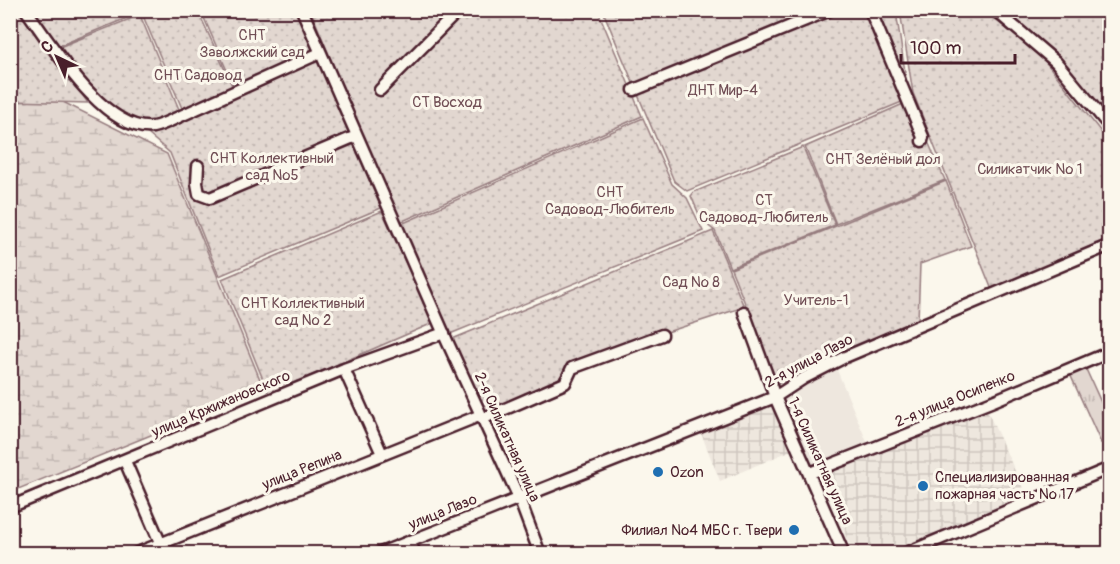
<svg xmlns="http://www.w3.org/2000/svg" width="1120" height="564" viewBox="0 0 1120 564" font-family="Pangolin,sans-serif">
	<defs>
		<pattern id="industrial-grid" width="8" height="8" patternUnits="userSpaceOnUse" patternTransform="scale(1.5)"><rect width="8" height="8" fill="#eee7de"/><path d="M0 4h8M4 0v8" fill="none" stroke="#cec6bf"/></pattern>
		<pattern id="grass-tufts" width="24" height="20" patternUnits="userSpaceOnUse" patternTransform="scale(1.5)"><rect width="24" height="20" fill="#e2d7d0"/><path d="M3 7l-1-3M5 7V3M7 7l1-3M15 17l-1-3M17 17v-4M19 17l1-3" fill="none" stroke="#c3b8b3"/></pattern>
		<pattern id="wetland-marsh" width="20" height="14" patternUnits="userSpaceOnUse" patternTransform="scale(1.5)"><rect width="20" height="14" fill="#e2d7d0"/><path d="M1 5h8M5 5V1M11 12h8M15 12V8" fill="none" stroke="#c3b8b3"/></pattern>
		<pattern id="park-dots" width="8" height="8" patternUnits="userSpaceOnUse" patternTransform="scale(1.5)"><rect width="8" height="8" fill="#e2d7d0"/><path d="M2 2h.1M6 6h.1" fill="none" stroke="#c3b8b3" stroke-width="1.8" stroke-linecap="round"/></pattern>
	</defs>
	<rect width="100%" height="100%" fill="#fbf7ec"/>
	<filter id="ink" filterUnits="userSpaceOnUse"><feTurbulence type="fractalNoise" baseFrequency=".0167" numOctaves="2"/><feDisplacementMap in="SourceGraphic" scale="12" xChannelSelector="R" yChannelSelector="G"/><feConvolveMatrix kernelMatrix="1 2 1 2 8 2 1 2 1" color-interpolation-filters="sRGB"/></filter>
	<g filter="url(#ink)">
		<path fill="#eee7de" d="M837,370L869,447L811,470L782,395Z"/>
		<path fill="url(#industrial-grid)" d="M769,400L792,450L720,481L699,428Z
			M985,406L1028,499L898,553H853L819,472Z"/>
		<path fill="url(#grass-tufts)" stroke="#967b7e" stroke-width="1.5" d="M1085,367L1109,420V445L1101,443L1070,374Z"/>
		<path fill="url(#wetland-marsh)" stroke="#967b7e" stroke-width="1.5" d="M11,100L63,102L167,154L264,389L11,492Z"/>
		<path fill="url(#park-dots)" stroke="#967b7e" stroke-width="1.5" d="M138,10L139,13L56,47L30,11Z
			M1017,10L1109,11V117L1059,56L1013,17Z
			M11,11H23L88,103L11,101Z
			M141,11H198L234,90L184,113Z
			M201,11H300L317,52L235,89Z
			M311,11H598L642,116L398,223Z
			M603,11H896L909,99L687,191L674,181Z
			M900,11H984L1041,56L1109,142V238L992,290L913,93Z
			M140,15L181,114L152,124L120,114L94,97L57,48Z
			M318,59L381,208L219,276L170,153L148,134Z
			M910,101L945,180L836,224L805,147Z
			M643,118L672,184L687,198L703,231L445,336L399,225Z
			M803,147L835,225L730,268L715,231L702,221L691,196L694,192Z
			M946,181L971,246L920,264L918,321L778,384L731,269Z
			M382,211L433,323L269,394L222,279Z
			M713,231L744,307L572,363L558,379L485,412L450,340Z"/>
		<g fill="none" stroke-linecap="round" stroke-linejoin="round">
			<defs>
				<path id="minor" d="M26,10C51,44 105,133 153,127C163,125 174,119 183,115L320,53
					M302,10L447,341L519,498L540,554
					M870,10L923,137L922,141
					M995,10L1056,62L1110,127
					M380,90L459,10
					M634,90L830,10
					M198,166L197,183L199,194L210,198L356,136
					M744,312L775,397L844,554
					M344,369L382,454
					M482,419L565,383L572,368L662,335
					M125,461L165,554
					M810,473L993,401L1110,352
					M10,507L344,369L444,333
					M410,541L415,554
					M135,554L481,415
					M378,554L775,397L804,378L845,357L1110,245
					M904,554L1110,468"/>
			</defs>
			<use href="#minor" stroke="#4a1f2b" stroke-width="15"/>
			<use href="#minor" stroke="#fbf7ec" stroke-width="10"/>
		</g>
	</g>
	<g fill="#1f6fb2" stroke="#fbf7ec" stroke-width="2">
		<circle cx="658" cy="472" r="6"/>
		<circle cx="923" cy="486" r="6"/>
		<circle cx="794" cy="530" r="6"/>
	</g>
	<g text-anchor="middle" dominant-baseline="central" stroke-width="6" stroke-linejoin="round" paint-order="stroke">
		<g font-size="15" fill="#704d54" stroke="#fbf7ec">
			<text x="252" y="35">СНТ<tspan x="252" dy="17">Заволжский сад</tspan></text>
			<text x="198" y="75">СНТ Садовод</text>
			<text x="723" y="90">ДНТ Мир-4</text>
			<text x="447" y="102">СТ Восход</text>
			<text x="272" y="158">СНТ Коллективный<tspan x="272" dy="17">сад №5</tspan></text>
			<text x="883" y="159">СНТ Зелёный дол</text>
			<text x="1030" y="169">Силикатчик № 1</text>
			<text x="610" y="192">СНТ<tspan x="610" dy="17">Садовод-Любитель</tspan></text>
			<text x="764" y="200">СТ<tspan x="764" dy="17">Садовод-Любитель</tspan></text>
			<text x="691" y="282">Сад № 8</text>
			<text x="816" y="300">Учитель-1</text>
			<text x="303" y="303">СНТ Коллективный<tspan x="303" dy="17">сад № 2</tspan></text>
		</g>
		<g font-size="15" fill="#4a1f2b" stroke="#fbf7ec">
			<text transform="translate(809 361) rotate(-28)">2-я улица Лазо</text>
			<text transform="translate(955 399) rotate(-22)">2-я улица Осипенко</text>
			<text transform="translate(221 404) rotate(-23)">улица Кржижановского</text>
			<text transform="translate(507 437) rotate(66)">2-я Силикатная улица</text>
			<text transform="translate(820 461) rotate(66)">1-я Силикатная улица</text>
			<text transform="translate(302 470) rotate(-22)">улица Репина</text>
			<text transform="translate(443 512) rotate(-22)">улица Лазо</text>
		</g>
		<g font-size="15" fill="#4a1f2b" stroke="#fbf7ec" text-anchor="start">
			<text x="670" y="472">Ozon</text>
			<text x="935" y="477">Специализированная<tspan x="935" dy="17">пожарная часть № 17</tspan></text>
			<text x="782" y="530" text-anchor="end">Филиал №4 МБС г. Твери</text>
		</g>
	</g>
	<rect width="1120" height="564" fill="none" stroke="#fbf7ec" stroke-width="36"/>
	<rect x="18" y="18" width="1084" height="528" fill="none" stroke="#4a1f2b" stroke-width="2" filter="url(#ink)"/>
	<g transform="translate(57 57) rotate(316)" stroke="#fbf7ec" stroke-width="4.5" paint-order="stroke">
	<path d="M0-4.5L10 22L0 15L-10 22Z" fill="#4a1f2b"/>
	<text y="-9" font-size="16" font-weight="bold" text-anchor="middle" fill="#4a1f2b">С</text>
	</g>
	<path d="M901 54v9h114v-9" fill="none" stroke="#4a1f2b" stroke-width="3"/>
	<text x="910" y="54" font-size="18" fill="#4a1f2b" stroke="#fbf7ec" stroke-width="4.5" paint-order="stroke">100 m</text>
</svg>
